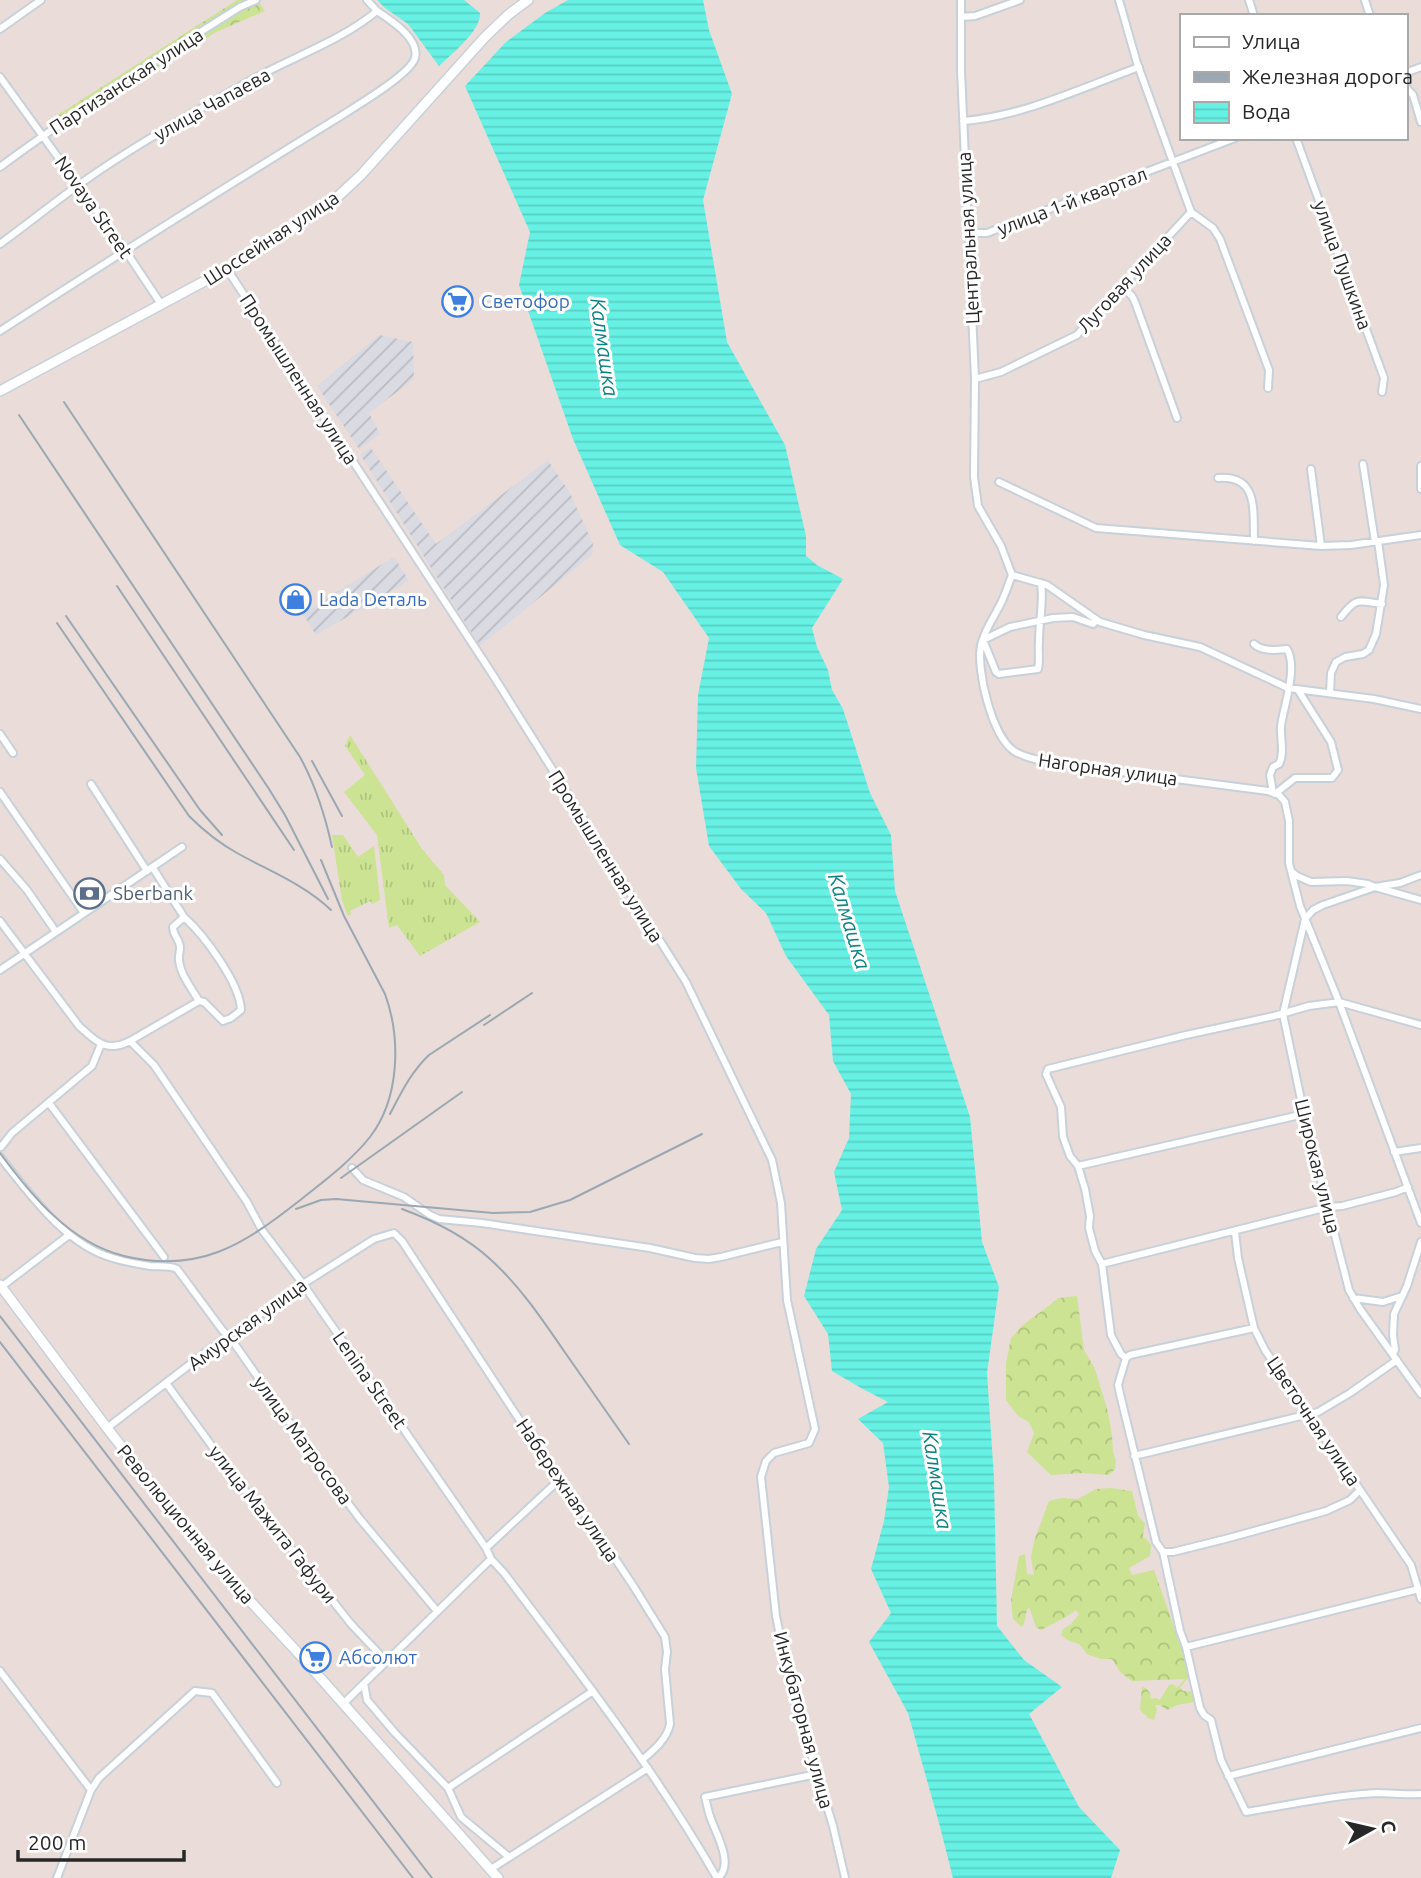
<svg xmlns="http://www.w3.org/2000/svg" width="1421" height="1878" viewBox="0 0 1421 1878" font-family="Ubuntu,sans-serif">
	<defs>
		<pattern id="industrial-furrows" width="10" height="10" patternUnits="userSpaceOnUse" patternTransform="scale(1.75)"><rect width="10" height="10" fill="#d9dae2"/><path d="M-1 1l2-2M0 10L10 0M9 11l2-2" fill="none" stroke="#babbc2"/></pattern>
		<pattern id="grass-tufts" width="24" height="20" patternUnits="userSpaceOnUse" patternTransform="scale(1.75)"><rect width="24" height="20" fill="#cbe392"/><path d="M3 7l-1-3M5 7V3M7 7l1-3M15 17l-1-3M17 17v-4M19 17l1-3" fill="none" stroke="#aec37e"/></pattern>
		<pattern id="forest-crowns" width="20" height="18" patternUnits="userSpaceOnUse" patternTransform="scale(1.75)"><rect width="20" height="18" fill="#cbe392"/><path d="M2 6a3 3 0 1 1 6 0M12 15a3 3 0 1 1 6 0" fill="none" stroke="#aec37e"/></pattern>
		<pattern id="water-rules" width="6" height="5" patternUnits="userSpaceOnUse" patternTransform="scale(1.75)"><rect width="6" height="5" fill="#66f1e4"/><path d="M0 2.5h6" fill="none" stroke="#58cfc4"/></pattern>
	</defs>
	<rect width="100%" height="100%" fill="#eadcd8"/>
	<path fill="url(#industrial-furrows)" d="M379,335L413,342L414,379L369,413L380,434L359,449L317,386Z
		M371,448L436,544L548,460L570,493L593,544L592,555L480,646L360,454Z
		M394,557L409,581L316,635L302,613Z"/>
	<path fill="url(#grass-tufts)" d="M350,735L422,849L444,875L445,885L480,922L420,956L397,925L389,928L377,835L344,792L365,775L345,746Z
		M332,835H343L358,857L374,846L380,900L372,904L370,901L350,911L351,914L348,916L342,900Z"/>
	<path fill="url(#forest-crowns)" d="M237,0H257L265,11L216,32L55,135L47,122Z
		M1077,1296L1084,1350L1095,1369L1108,1412L1112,1436L1113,1452L1116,1461L1115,1469L1109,1475L1083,1473L1051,1475L1027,1452L1034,1433L1029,1422L1018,1416L1006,1400V1363L1011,1338L1023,1325L1059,1298Z
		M1111,1488L1132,1491L1138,1516L1145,1523L1143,1536L1151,1545L1150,1556L1129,1568L1132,1575L1154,1570L1187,1664L1189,1677L1180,1687L1183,1691L1194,1692V1702L1177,1705L1167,1710L1160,1705H1155L1157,1710L1154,1720L1148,1718L1140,1710L1142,1687L1146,1688L1150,1693L1151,1699L1156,1698L1160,1700L1169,1685L1173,1684L1177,1688L1185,1679L1132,1681L1120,1672L1112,1659H1101L1087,1654L1079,1644L1069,1641L1061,1635L1063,1629L1071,1624L1079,1614L1076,1610L1066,1617L1041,1630L1036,1627L1029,1607C1024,1613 1027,1620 1022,1627L1013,1619L1011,1600L1019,1556L1025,1554L1027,1574L1034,1575L1031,1557L1034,1541L1049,1501L1062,1498L1078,1499L1096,1489Z"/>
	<path fill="url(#water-rules)" d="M377,0H464L480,13C481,31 451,54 439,66L408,24L385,8Z
		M568,0H703L709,30L732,94L703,200L727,342L785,445L806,536V556L817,565L843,579L812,628L817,647L828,670L832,690L843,709L870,793L891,835L895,891L970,1117L982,1242L999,1287L987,1373L994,1478L997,1626L1024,1660L1062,1687L1029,1714L1079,1807L1120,1850L1111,1878H953L939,1823L908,1713L869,1642L891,1613L871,1569L884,1521L889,1487L883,1443L858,1419L888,1402L861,1388L832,1371L828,1334L804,1296L816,1249L842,1210L834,1172L849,1138L851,1094L833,1061L829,1015L786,956L766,913L741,889L709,846L696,768L698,695L709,638L663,572L620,545L573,439L519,285L530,232L465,86L506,42L545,13Z"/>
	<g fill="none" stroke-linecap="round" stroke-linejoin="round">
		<defs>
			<path id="minor" d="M367,0L377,11
				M961,0V71L975,379L974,477L978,506L1001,546L1012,575
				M1119,0L1137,63L1191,212L1213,228L1220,239L1269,370L1268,388
				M1249,0L1254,16
				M1365,0L1370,16
				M961,17L975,16L1020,0
				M0,29L41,0
				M1405,73L1421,67
				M0,77L125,250L161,304
				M1405,86L1413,95L1421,122
				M963,121C1024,116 1081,88 1139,67
				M1296,138L1384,378L1382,392
				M0,167C77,110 159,58 240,7L256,0
				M968,233H987L1235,138
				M0,244C26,225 51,205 77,186C130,148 189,115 246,83C289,58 338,43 377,11C390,20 420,38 415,58C410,75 353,108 336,119C224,188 111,259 0,331
				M227,269L491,672L686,982L772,1160L781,1203L787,1300L815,1429L809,1443L774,1453L766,1461L761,1477L776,1616L790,1685L833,1826L845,1878
				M1122,287L1132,296L1135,302L1177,418
				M975,379L1001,372L1077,335L1191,212
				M1363,464L1375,542
				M1421,466V489
				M1311,469L1321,546
				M1218,478C1259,475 1253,511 1254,541
				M999,482L1096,528L1321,546L1351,545L1421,535
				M1012,575C1009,583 1006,592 1002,601C995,616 985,628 981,645C976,670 992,736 1014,751C1023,757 1036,759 1045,762L1268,791L1279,795L1285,802L1289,821V863L1300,906L1339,1002L1421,1223
				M1012,575L1047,585L1100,622L1144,635L1200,647L1288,688L1374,699L1421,709
				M1041,583C1044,602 1039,621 1039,641C1038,650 1040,660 1038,669L999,674L996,672L983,640L1010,627L1053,618L1073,617L1093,624L1097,620
				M1341,617C1357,596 1359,601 1382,604
				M1254,644C1263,652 1277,650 1287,649C1298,668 1284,705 1281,726C1280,738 1285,753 1279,764L1273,767L1270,775L1273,793
				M1330,693L1331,673L1336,662L1345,657L1363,654L1369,650L1376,634L1384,585L1378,541
				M0,734L13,753
				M91,784L147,871
				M0,792L84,913
				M1275,794L1295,778H1332L1338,770L1331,742L1298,690
				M0,859L27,890L56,932
				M1291,871L1297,876L1311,882L1347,881L1368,884L1375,887L1400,883L1421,875
				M1421,900L1375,887L1323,905L1313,910L1305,919L1283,1014L1304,1114L1349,1290L1360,1309L1421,1394
				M184,917C204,935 240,983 241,1010L231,1018L223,1021L204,1002L199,1001
				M0,921L79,1026C96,1042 107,1053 130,1041L154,1065L247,1202L262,1230L303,1284L486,1548L491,1559L504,1573C579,1672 655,1770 717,1878
				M0,970L182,847
				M130,1041L199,1001C192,989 180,974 179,960C178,953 182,949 179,943C177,936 173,935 173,927L184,917L153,868
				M49,1103L164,1257
				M1,1147L12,1133L92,1066L101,1044
				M1394,1152L1421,1148
				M0,1157C30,1194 65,1245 113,1258C125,1262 138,1264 150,1266C159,1267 169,1265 177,1269L223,1331L229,1336L318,1463L360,1519L437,1611
				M1078,1166L1304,1114
				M352,1168L363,1180L404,1197L430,1215L439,1219L482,1223L650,1248L695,1258L709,1259L721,1257L782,1242
				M1235,1232L1238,1258L1254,1328L1265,1350L1411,1565L1421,1599
				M1102,1264L1328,1207L1342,1206L1396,1192L1408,1187
				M1,1287L69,1235
				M1353,1298L1383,1302L1402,1296
				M1393,1354L1395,1350L1393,1335L1394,1314L1407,1286L1421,1242
				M1126,1358L1121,1354L1111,1335L1102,1264L1095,1251L1089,1228L1090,1216L1085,1189L1078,1166L1070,1156L1063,1137L1061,1107L1046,1074L1048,1069L1186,1035L1274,1016L1309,1006L1339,1002L1421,1025
				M1126,1358L1118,1385L1120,1394L1156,1542L1163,1552H1173L1229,1538L1326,1511L1350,1500L1360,1490
				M1126,1358L1130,1355L1254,1328
				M166,1383L233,1475L351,1624L386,1661
				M107,1428L210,1349L303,1284L374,1239L394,1233L402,1241L559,1480L592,1524L634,1587L665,1637L667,1652L665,1669L670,1724C667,1739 654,1750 642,1760
				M1134,1456L1318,1412L1350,1393L1397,1360
				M486,1548L559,1480
				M1163,1552L1180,1631L1186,1647L1200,1708L1204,1715L1211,1720L1221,1760L1246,1812C1289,1805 1333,1795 1377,1793C1392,1793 1406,1795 1421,1794
				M1186,1647L1419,1589
				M0,1671L91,1790
				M364,1683L367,1700L395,1733L448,1788L461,1817L509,1857
				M343,1704L491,1559
				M1228,1776L1421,1728
				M448,1788L593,1691
				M491,1869L648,1768
				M57,1878L91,1790L99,1778L195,1691L212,1693L277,1783
				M718,1878C734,1864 717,1836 711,1819C708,1812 707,1804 705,1797L817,1774"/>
			<path id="secondary" d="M0,391L227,269L267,245L331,203L361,175L485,37L508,15L528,0
				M0,1285L107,1428L201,1548L300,1655L498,1878"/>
		</defs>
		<use href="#minor" stroke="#c6d1da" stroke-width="10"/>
		<use href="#secondary" stroke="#c6d1da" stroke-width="12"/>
		<use href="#minor" stroke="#fff" stroke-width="6"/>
		<use href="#secondary" stroke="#fff" stroke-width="9"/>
		<path stroke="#9ba7b2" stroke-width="2" d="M64,402L300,757C316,786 325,815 332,847
			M19,415L269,789L285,815L328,899
			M117,586L294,850
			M66,616L200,810L222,835
			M57,623L189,816C204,831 219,843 237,853C269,871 304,884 331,910
			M312,761L342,816
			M484,1025L532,993
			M390,1114C401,1093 411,1072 429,1055L490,1015
			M0,1153C32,1196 69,1242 124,1256C199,1274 243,1245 299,1201C324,1181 350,1162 370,1137C400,1098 401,1038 385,994L344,916L321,860
			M341,1178L462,1092
			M296,1209L321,1200L336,1199L493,1213L530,1212L570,1200L702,1134
			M402,1209C432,1220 466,1237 490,1259C520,1286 542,1319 564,1351C586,1382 607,1413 629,1444
			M0,1316L432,1878
			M0,1342L413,1878"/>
	</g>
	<defs>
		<symbol id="supermarket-ring" viewBox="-11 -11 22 22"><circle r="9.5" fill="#fff" stroke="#3f7fe0" stroke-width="1.5"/><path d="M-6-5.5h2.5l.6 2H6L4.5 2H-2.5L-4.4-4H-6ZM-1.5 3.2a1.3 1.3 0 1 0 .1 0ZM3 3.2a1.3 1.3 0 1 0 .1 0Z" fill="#3f7fe0"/></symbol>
		<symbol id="shop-ring" viewBox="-11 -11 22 22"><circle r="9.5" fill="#fff" stroke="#3f7fe0" stroke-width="1.5"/><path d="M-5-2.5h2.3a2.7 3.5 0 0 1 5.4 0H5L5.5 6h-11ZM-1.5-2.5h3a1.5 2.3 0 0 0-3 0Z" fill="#3f7fe0"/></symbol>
		<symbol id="bank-ring" viewBox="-11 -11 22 22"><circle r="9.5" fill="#fff" stroke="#5c6f8a" stroke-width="1.5"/><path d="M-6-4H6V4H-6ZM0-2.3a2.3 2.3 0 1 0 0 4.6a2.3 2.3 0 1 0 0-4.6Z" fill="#5c6f8a"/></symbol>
	</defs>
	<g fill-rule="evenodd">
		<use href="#supermarket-ring" x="440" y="284" width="35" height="35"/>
		<use href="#shop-ring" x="278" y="582" width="35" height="35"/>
		<use href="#bank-ring" x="72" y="876" width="35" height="35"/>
		<use href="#supermarket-ring" x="298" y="1640" width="35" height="35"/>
	</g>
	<g text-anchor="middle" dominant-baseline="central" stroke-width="6" stroke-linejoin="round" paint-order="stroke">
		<g font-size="19" fill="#272727" stroke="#fff">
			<text transform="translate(126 81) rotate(-33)">Партизанская улица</text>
			<text transform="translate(212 104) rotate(-29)">улица Чапаева</text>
			<text transform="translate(1072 201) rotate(-21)">улица 1-й квартал</text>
			<text transform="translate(94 207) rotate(55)">Novaya Street</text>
			<text transform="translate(271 238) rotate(-33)">Шоссейная улица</text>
			<text transform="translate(968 238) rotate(-93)">Центральная улица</text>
			<text transform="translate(1343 265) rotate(70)">улица Пушкина</text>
			<text transform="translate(1124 283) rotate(-47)">Луговая улица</text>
			<text transform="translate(299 379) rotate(57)">Промышленная улица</text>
			<text transform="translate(1108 769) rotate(8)">Нагорная улица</text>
			<text transform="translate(606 856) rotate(58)">Промышленная улица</text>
			<text transform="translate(1318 1166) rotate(76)">Широкая улица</text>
			<text transform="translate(247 1324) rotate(-36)">Амурская улица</text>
			<text transform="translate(370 1380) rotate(55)">Lenina Street</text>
			<text transform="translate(1314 1421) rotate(56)">Цветочная улица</text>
			<text transform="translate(303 1440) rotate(54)">улица Матросова</text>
			<text transform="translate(568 1490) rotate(56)">Набережная улица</text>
			<text transform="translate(186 1524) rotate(50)">Революционная улица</text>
			<text transform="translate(273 1524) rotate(52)">улица Мажита Гафури</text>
			<text transform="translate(804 1720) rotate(75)">Инкубаторная улица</text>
		</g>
		<g font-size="19" fill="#366cbe" stroke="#fff" text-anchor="start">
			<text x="481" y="301">Светофор</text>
			<text x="319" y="599">Lada Dеталь</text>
			<text x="339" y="1657">Абсолют</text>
		</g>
		<g font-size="19" fill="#4e5e75" stroke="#fff" text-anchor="start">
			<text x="113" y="893">Sberbank</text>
		</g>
		<g font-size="21" font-style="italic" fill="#0b8482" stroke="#fff">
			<text transform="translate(605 347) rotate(82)">Калмашка</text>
			<text transform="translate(850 921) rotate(73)">Калмашка</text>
			<text transform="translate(938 1480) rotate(81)">Калмашка</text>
		</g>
	</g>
	<rect x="1180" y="14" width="228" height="126" fill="#ffffff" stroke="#a9a9a9" stroke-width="2"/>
	<rect x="1194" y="37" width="35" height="10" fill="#ffffff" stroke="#a9a9a9" stroke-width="2"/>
	<text x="1242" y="49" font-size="21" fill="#272727">Улица</text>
	<rect x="1194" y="72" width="35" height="10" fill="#9ba7b2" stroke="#a9a9a9" stroke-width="2"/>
	<text x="1242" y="84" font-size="21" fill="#272727">Железная дорога</text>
	<rect x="1194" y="102" width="35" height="21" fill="url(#water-rules)" stroke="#a9a9a9" stroke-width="2"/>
	<text x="1242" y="119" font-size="21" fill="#272727">Вода</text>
	<g transform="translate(1372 1829) rotate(82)" stroke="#ffffff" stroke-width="5" paint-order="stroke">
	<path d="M0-5L12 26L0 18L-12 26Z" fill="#272727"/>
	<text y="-10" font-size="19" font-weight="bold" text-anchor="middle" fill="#272727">С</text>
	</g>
	<path d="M18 1850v10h166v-10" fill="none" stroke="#272727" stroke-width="3.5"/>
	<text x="28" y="1850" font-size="21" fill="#272727" stroke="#ffffff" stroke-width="5" paint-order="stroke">200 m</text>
</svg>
